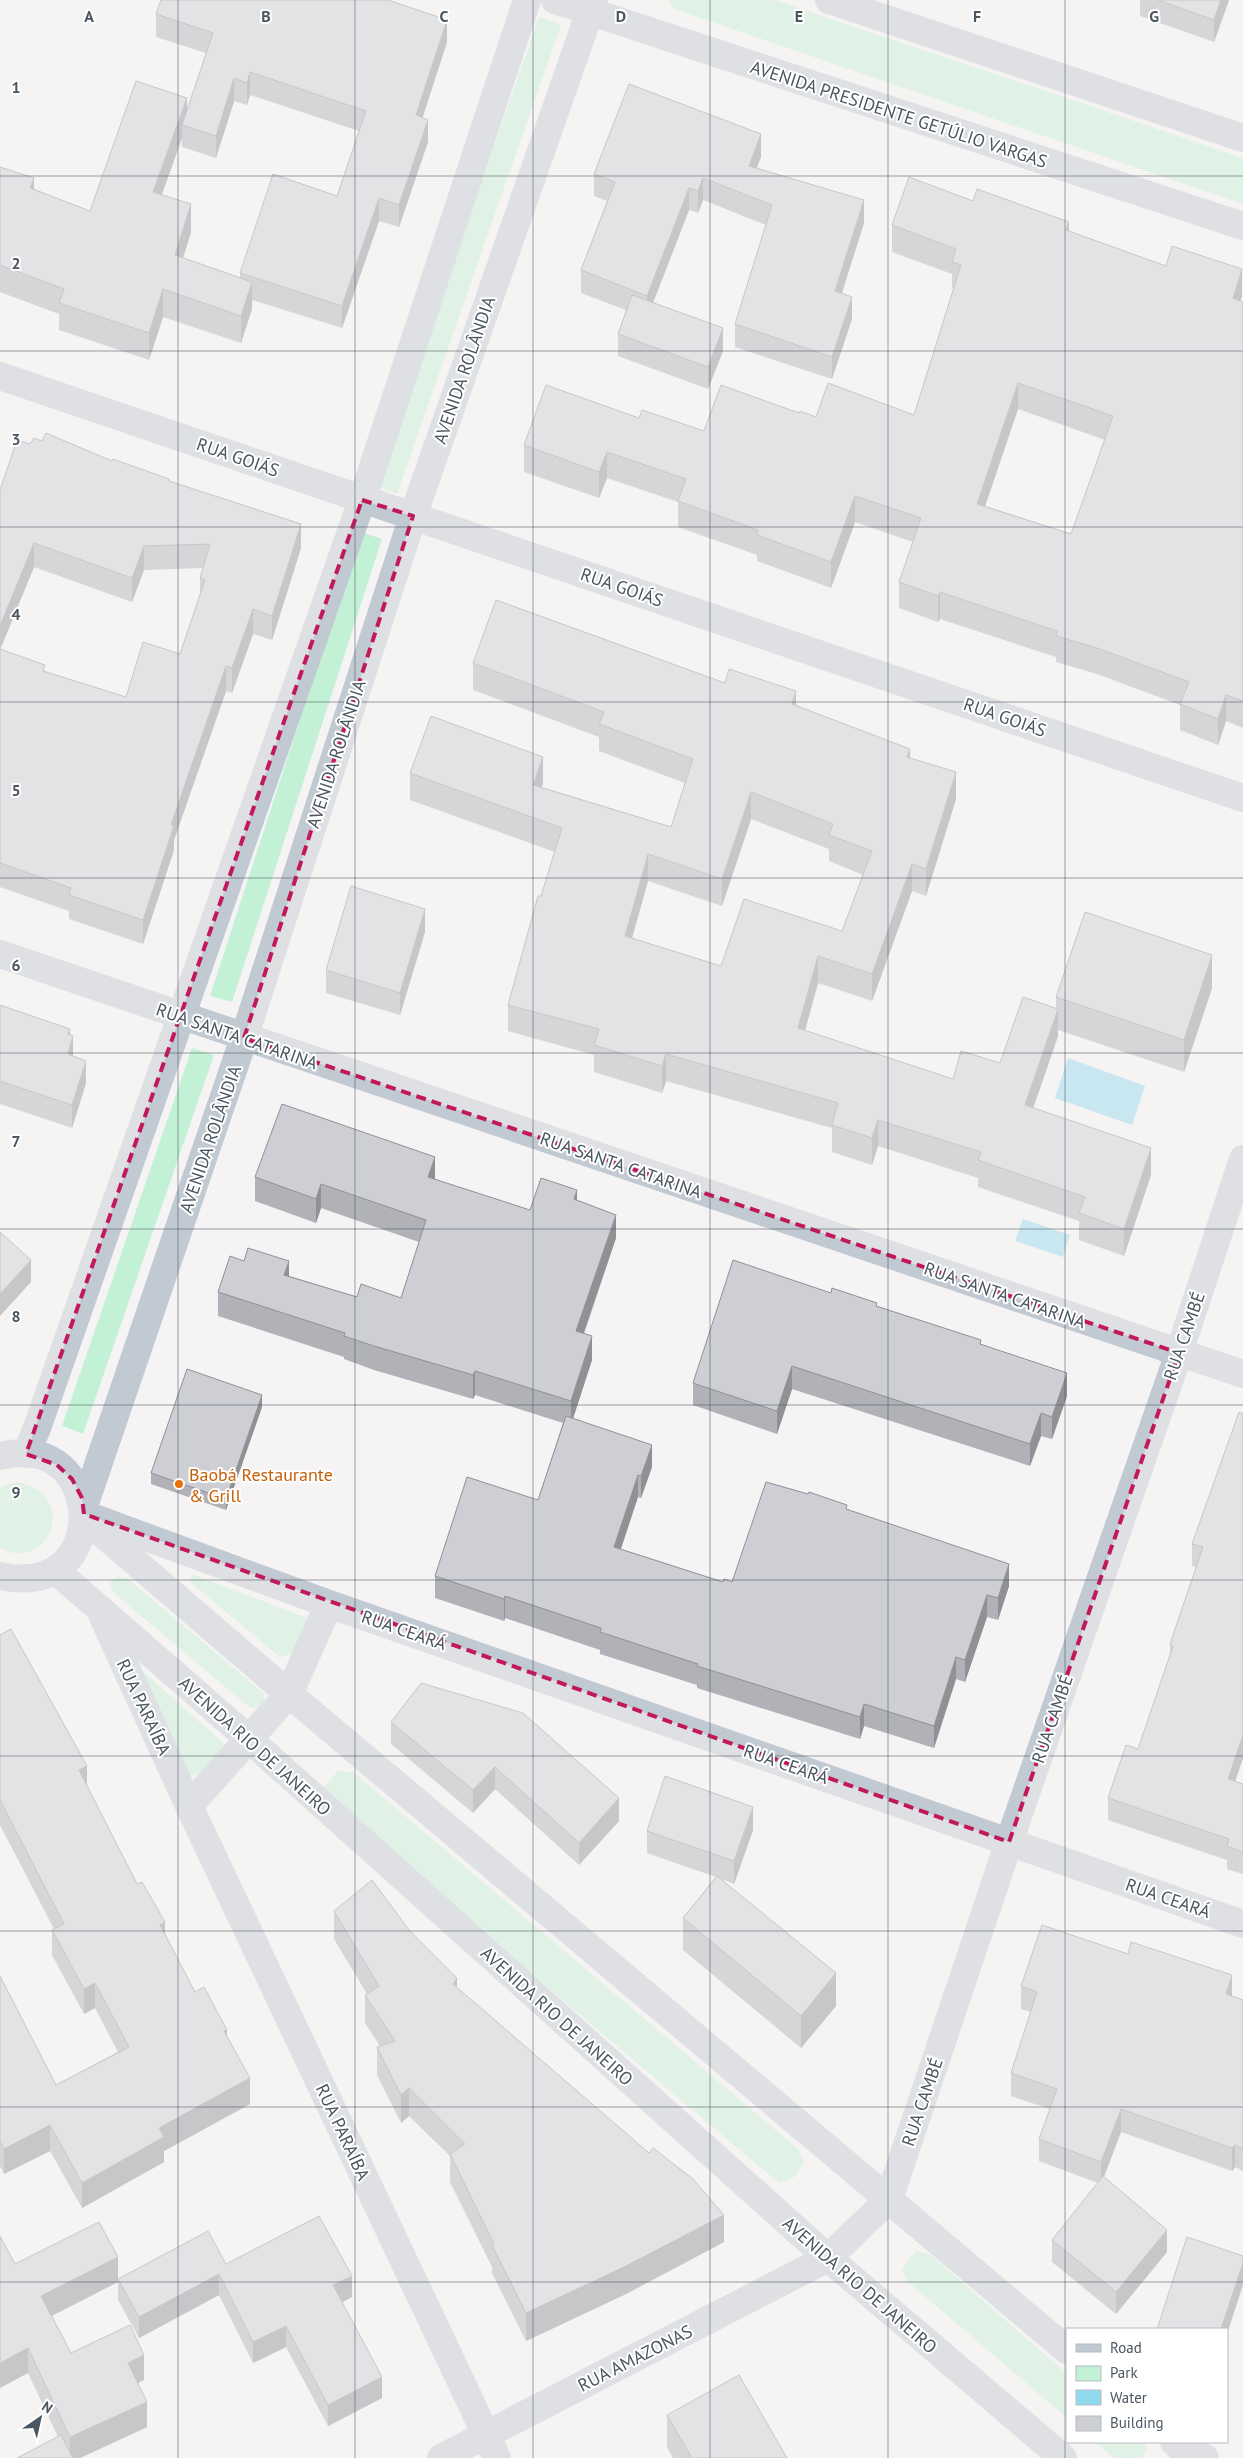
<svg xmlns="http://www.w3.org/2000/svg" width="1243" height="2458" viewBox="0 0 1243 2458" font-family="'PT Sans',sans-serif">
	<rect width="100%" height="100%" fill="#f5f3f3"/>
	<path fill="#c3f1d5" d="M669,0H775L1243,158V204L674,9Z
		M539,17L561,25L397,494L376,486Z
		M361,532L382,539L232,1002L210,996Z
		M192,1048L214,1055L83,1434L62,1426Z
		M18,1482C81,1496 48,1574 0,1548V1488L7,1484Z
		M192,1574L307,1618C311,1636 299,1658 279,1656L190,1582Z
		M117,1577L127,1578L263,1693L265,1702L259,1708L249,1707L113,1592L110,1583Z
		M137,1666L225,1745L211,1773L197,1775L188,1774Z
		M338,1771L353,1772L799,2150L804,2163L794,2177L779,2183L325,1799L324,1787Z
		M917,2251L931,2255L1067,2374V2418L907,2281L902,2270L909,2259Z
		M1095,2442H1144L1146,2450L1142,2458H1114Z"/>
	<path fill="#90daee" d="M1068,1058L1145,1086L1132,1125L1055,1098Z
		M1023,1219L1070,1235L1063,1257L1015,1241Z"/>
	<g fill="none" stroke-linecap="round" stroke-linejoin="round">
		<path stroke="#c1cad2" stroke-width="28" d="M555,0L1243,226
			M829,0L1243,138
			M0,376L1243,798
			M0,954L1243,1374
			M26,1454L37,1428L362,500L527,0
			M0,1456C105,1428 115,1601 0,1576
			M83,1509L244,1038L413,516L594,0
			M84,1518L289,1694L1067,2350
			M94,1518L329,1604L1243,1924
			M55,1570L250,1740L828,2258L1063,2458
			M103,1617L189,1806L497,2458
			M189,1806L289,1694L329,1604
			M1174,2442L1182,2449L1205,2458
			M441,2458L828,2258L889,2199L1009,1842L1179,1353L1243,1159"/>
	</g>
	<path fill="#b0b2b7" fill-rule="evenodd" d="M1140,0H1229L1214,42L1140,16Z
		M156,14L447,42L422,118L428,142L399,227L379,221L342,328L252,300V309L241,343L163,317L149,360L59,330V314L0,292V167L34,189L90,211L187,110L206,53L156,37ZM250,95L359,131L337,196L240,273V278L183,258L191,232L162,194L182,138V147L216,158L234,101L247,105Z
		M761,157L757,168L864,223L842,293L852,319L832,379L735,347V324L766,225L703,200L698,213L689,210L653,303L723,351L708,389L618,356V334L626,310L581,293V270L607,201L594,196V174Z
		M973,201L1069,231L1242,296L1240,301L1243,302V728L1226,721L1218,745L1180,730V705L1097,674L1056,662V657L940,619L938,622L899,608V582L913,542L855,522L831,588L757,561V555L678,527V502L607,478L599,498L524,472V445L639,418L704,431L799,413L816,417L914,415L954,289L952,288V274L892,252V225ZM1018,409L1105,440L1071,534L985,506Z
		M42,441L112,461L169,481L301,548L272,640L253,634L232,693L226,691L174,840V850L143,944L69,919V911L0,887V490L30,444ZM34,567L132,602L144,570L203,568L200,578V595L180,654L126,697L45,672L0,649Z
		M473,663L725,683L796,705L910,758L956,799L926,896L912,891L872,1001L818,983L805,1031L953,1079L1000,1063L1056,1008V997L1212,988L1184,1072L1058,1030V1036L1033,1108L1151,1175L1124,1256L1079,1240V1221L978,1187V1178L878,1146L872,1165L832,1152V1128L666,1081L662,1093L594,1072V1055L508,1031V1005L555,852L410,800V773L543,783L541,787L671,827L685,783L599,751V737L473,690ZM751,819L829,849V861L863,875L842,931L721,966L632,938L648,881L722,906Z
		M425,932L400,1015L326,993V970Z
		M0,1005L70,1035L73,1056L86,1083L72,1128L0,1104Z
		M255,1177L435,1180L530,1210L577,1200L616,1238L584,1334L592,1360L573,1418L652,1467L641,1498L638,1497L621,1549L723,1582H732L847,1509L1009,1586L998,1620L987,1617L965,1682L956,1679L934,1748L864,1726L860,1739L697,1688V1685L600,1654V1650L505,1618L504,1621L435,1598V1576L538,1500L563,1423L475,1395L473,1399L374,1370L344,1359V1357L218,1316V1292L289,1276L357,1297L401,1298L419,1242L321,1208L316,1223L255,1201Z
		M831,1293L877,1306L981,1344L1067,1396L1052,1439L1041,1436L1030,1466L792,1389L777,1434L693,1405V1383Z
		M262,1407L226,1510L151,1484V1473Z
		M1243,1414V1758L1235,1782L1243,1784V1874L1227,1869V1860L1108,1820V1798L1138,1749L1170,1655V1644L1196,1567L1192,1566V1544Z
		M0,1635L87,1787L137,1884L165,1934L195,1992L227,2037L250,2104L164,2151V2162L82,2208L50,2151L4,2174L0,2166V1976L56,2085L118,2052L95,2008L84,2014L52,1955V1930L54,1929L0,1825Z
		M391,1722L619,1821L579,1865L495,1789L473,1813L391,1744Z
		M753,1830L734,1884L722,1879L836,2006L801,2048L683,1950V1918L716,1877L647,1853V1831Z
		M334,1911L409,1930L457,1988L724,2242L626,2294L526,2341L492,2273V2267L450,2182V2156L409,2116L401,2123L377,2075V2047L380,2046L365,2023V1995L367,1994L334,1939Z
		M1021,1986L1232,1996L1243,2000V2171L1235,2167L1232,2171L1121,2132L1104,2177L1167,2252L1116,2314L1052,2262V2240L1098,2183L1039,2161V2139L1050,2109L1011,2096V2073L1031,2012L1021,2009Z
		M15,2264L118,2282L52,2316L71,2353L144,2380L138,2383L147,2427L80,2458H17L58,2437L28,2373Z
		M226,2264L352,2297L342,2302L382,2398L328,2426L286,2347L253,2363L219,2295L139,2338L118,2300V2279Z
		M667,2415L787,2458H673L667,2447Z"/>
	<path fill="#909195" d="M1221,0H1229L1214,42V20Z
		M447,20V42L416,138V115Z
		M250,72V95L247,105V83Z
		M234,78V101L216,158V136Z
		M187,98V125H182V138L153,219V192Z
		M428,120V142L399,227V205Z
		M761,134V157L749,188V166Z
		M34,178V206L30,188Z
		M703,178V200L698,213V191Z
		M689,188V210L647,318V296Z
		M379,198V221L342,328V306Z
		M864,200V223L835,314V291Z
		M191,204V232L175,283V255Z
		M1069,222V248L1066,230Z
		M1242,269V296L1233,324V298Z
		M252,282V309L241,343V316Z
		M163,289V317L149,360V333Z
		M852,297V319L832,379V357Z
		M723,328V351L708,389V367Z
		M1018,383V409L977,530V504Z
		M607,452V478L599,498V472Z
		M855,496V522L831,588V562Z
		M301,524V548L272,640V616Z
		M34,543V567L0,650V626Z
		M144,546V570L132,602V578Z
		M940,592V619L938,622V596Z
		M253,609V634L232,693V668Z
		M226,666V691L174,840V850L143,944V920L171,825Z
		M796,691V718L792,704Z
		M1226,695V721L1218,745V719Z
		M910,749V776L907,757Z
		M543,757V783L533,811V785Z
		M956,772V799L926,896V869Z
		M751,792V819L722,906V879Z
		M648,854V881L625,963V936Z
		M912,864V891L872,1001V974Z
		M425,909V932L400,1015V993Z
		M1212,955V988L1184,1072V1040Z
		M818,956V983L798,1055V1028Z
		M1058,1009V1036L1025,1132V1105Z
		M70,1029V1045L73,1036V1058L68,1077V1034Z
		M666,1054V1081L662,1093V1066Z
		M86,1061V1083L72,1128V1105Z
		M878,1120V1146L872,1165V1138Z
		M1151,1148V1175L1124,1256V1229Z
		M435,1157V1181L428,1177Z
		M321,1184V1208L316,1223V1199Z
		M577,1190V1214L574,1199Z
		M616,1215V1238L576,1355V1331Z
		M31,1260V1282L0,1316V1294Z
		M289,1261V1285L284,1275Z
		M592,1336V1360L571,1425V1401Z
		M792,1366V1389L777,1434V1411Z
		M475,1371V1395L473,1399V1375Z
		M1067,1373V1396L1052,1439V1417Z
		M262,1395V1407L226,1510V1499Z
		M1041,1413V1436L1030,1466V1444Z
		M652,1445V1467L641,1498V1476Z
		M638,1475V1497L614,1569V1547Z
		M1009,1564V1586L998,1620V1598Z
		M987,1595V1617L965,1682V1660Z
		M505,1596V1618L504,1621V1599Z
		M956,1657V1679L934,1748V1726Z
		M864,1704V1726L860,1739V1717Z
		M1243,1735V1758L1228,1802V1779Z
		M87,1766V1791L79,1770Z
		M495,1767V1789L473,1813V1790Z
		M619,1798V1821L579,1865V1843Z
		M753,1807V1830L734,1884V1861Z
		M165,1922V1948L160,1925Z
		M836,1973V2006L801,2048V2016Z
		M1232,1975V1997L1226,1994Z
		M457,1978V2006L453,1984Z
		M95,1983V2008L84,2014V1989Z
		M227,2030V2055L224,2031Z
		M250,2078V2104L164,2151V2162L82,2208V2183L159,2128Z
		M409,2088V2116L401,2123V2095Z
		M1121,2109V2132L1101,2184V2162Z
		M50,2125V2151L4,2174V2149Z
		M1235,2145V2167L1232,2171V2148Z
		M724,2215V2242L626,2294L526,2341V2313Z
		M1167,2230V2252L1116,2314V2292Z
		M118,2257V2282L41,2321V2296Z
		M1243,2263V2285L1227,2334V2329H1221Z
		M219,2274V2295L139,2338V2317Z
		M352,2276V2297L333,2307V2285Z
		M286,2326V2347L253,2363V2342Z
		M28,2348V2373L0,2388V2363Z
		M144,2355V2380L128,2388V2363Z
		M382,2377V2398L328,2426V2405Z
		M147,2402V2427L80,2458H70V2437Z"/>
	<path fill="#cdcfd5" stroke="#909195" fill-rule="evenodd" d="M161,0H388L447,20L416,115L428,120L399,205L379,198L342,306L240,273L273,174L337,196L366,111L250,72L247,83L234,78L216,136L182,125L213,33L156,14Z
		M1158,0H1221L1214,20Z
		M136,81L187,98L153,192L191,204L175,255L252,282L241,316L163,289L149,333L59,303L64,289L0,265V167L34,178L30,188L90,211Z
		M629,84L761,134L749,166L864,200L835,291L852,297L832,357L735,324L772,205L703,178L698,191L689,188L647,296L581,270L615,182L594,174Z
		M909,177L973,201L977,189L1069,222L1066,230L1166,266L1172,246L1242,269L1233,298L1243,302V701L1226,695L1218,719L1180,704L1189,682L1097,648L1056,636L1057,631L940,592L938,596L899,582L921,518L855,496L831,562L757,535L758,530L678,501L686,479L607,452L599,472L524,445L546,385L639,418L642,410L704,431L721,385L799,413L800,411L816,417L828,383L914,415L961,265L952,262L956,249L892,225ZM1018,383L1113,416L1071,534L977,504Z
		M632,295L723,328L708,367L618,334Z
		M46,433L112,461L113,459L169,479V481L301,524L272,616L253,609L232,668L226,666L171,825L174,826L143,920L69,895L71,888L0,863V649L45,665L43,671L126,697L143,642L180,654L205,580L200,578L210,544L144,546L132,578L34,543L0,626V490L17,440L30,444L34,438L42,441Z
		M496,600L725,683L729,669L796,691L792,704L910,749L907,757L956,772L926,869L912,864L872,974L818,956L798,1028L953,1079L961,1051L1000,1063L1023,997L1058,1009L1025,1105L1151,1148L1124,1229L1079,1213L1085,1197L978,1160L981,1152L878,1120L872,1138L832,1125L838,1103L666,1054L662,1066L594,1045L599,1029L508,1005L538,896H541L562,828L410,773L431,716L543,757L533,785L671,827L693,759L599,724L604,712L473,663ZM751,792L833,824L829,835L872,851L842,931L744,899L721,966L625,936L648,854L722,879Z
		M351,886L425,909L400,993L326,970Z
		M1085,912L1212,955L1184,1040L1056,997Z
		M0,1005L70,1029L68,1034L73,1036L68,1054L86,1061L72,1105L0,1081Z
		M282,1104L435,1157L428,1177L530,1210L541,1178L577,1190L574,1199L616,1215L576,1331L592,1336L571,1401L475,1371L473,1375L374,1346L344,1336L345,1333L218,1292L230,1256L244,1261L248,1248L289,1261L284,1275L357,1297L361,1284L401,1298L426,1220L321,1184L316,1199L255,1177Z
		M0,1232L31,1260L0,1294Z
		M733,1260L831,1293L832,1288L877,1303L876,1306L981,1340L980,1344L1067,1373L1052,1417L1041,1413L1030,1444L792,1366L777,1411L693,1383Z
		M187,1369L262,1395L226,1499L151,1473Z
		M1239,1412L1243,1414V1735L1228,1779L1243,1784V1852L1227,1846L1229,1839L1108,1798L1126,1745L1138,1749L1173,1646L1170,1644L1203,1547L1192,1544Z
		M566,1416L652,1445L641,1476L638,1475L614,1547L723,1582L724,1579L732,1582L766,1482L808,1494L809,1492L847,1505L846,1509L1009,1564L998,1598L987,1595L965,1660L956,1657L934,1726L864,1704L860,1717L697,1666L698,1664L600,1632L601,1628L505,1596L504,1599L435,1576L467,1477L538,1500Z
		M11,1629L87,1766L79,1770L137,1884L142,1882L165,1922L160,1925L195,1992L204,1987L227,2030L224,2031L250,2078L159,2128L164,2137L82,2183L50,2125L4,2149L0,2141V1976L56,2085L129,2047L95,1983L84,1989L52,1930L64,1924L0,1800V1635Z
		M421,1683L523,1713L619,1798L579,1843L495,1767L473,1790L391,1722Z
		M665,1776L753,1807L734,1861L647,1831Z
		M717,1876L836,1973L801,2016L683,1918Z
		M372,1880L409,1930L457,1978L453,1984L649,2153L653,2148L693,2179L724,2215L626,2266L526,2313L492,2245L494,2244L450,2154L465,2144L409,2088L401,2095L377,2047L395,2041L365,1995L379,1986L334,1911Z
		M1042,1925L1128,1954L1131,1942L1232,1975L1226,1994L1243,2000V2149L1235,2145L1232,2148L1121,2109L1101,2162L1039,2139L1057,2089L1011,2073L1037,1992L1021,1986Z
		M1103,2176L1167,2230L1116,2292L1052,2240Z
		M319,2216L352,2276L333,2285L382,2377L328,2405L286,2326L253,2342L219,2274L139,2317L118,2279L208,2231L226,2264Z
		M99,2222L118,2257L41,2296L71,2353L130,2325L144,2355L128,2363L147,2402L70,2437L28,2348L0,2363V2236L15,2264Z
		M1187,2237L1243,2256V2263L1221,2329H1157Z
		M739,2375L787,2458H692L667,2415Z
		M61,2435L73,2458H17Z"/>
	<path d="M0 0H1243V2458H0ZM362,500L413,516L244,1038L1179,1353L1009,1842L84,1514L82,1498L72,1479L57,1465L26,1454Z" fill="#f5f3f3" fill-opacity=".55" fill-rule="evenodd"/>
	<path fill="none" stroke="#c2185b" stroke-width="4" stroke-dasharray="10 6" stroke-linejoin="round" d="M362,500L413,516L244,1038L1179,1353L1009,1842L84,1514L82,1498L72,1479L57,1465L26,1454Z"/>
	<path fill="none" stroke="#4a5661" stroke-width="1" stroke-opacity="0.55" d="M178,0V2458M355,0V2458M533,0V2458M710,0V2458M888,0V2458M1065,0V2458M0,176H1243M0,351H1243M0,527H1243M0,702H1243M0,878H1243M0,1053H1243M0,1229H1243M0,1405H1243M0,1580H1243M0,1756H1243M0,1931H1243M0,2107H1243M0,2282H1243"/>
	<circle fill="#e8710a" stroke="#fff" stroke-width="2" cx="179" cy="1484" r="5"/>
	<g text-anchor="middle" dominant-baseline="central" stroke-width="4" stroke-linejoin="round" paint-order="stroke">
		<g font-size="18" fill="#4a5661" stroke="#fff">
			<text transform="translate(899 114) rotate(18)">AVENIDA PRESIDENTE GETÚLIO VARGAS</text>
			<text transform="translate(464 370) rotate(-71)">AVENIDA ROLÂNDIA</text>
			<text transform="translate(238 457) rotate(19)">RUA GOIÁS</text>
			<text transform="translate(622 587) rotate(19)">RUA GOIÁS</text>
			<text transform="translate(1005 717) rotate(19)">RUA GOIÁS</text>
			<text transform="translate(336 754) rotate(-72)">AVENIDA ROLÂNDIA</text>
			<text transform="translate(237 1036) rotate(19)">RUA SANTA CATARINA</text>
			<text transform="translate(210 1139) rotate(-71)">AVENIDA ROLÂNDIA</text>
			<text transform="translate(621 1165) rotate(19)">RUA SANTA CATARINA</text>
			<text transform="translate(1005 1295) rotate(19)">RUA SANTA CATARINA</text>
			<text transform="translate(1184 1336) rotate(-71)">RUA CAMBÉ</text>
			<text transform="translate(404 1630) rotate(19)">RUA CEARÁ</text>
			<text transform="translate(144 1707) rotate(65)">RUA PARAÍBA</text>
			<text transform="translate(1052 1719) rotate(-71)">RUA CAMBÉ</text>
			<text transform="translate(255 1746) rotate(42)">AVENIDA RIO DE JANEIRO</text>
			<text transform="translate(786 1764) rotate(19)">RUA CEARÁ</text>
			<text transform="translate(1168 1898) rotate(19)">RUA CEARÁ</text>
			<text transform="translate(557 2016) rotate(42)">AVENIDA RIO DE JANEIRO</text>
			<text transform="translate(922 2102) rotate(-71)">RUA CAMBÉ</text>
			<text transform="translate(343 2132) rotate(65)">RUA PARAÍBA</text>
			<text transform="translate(860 2285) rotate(41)">AVENIDA RIO DE JANEIRO</text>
			<text transform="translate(635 2358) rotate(-27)">RUA AMAZONAS</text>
		</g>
		<g font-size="18" fill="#c56008" stroke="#fff" text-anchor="start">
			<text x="189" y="1474">Baobá Restaurante<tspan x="189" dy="21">&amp; Grill</tspan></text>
		</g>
	</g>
	<g font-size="16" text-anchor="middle" font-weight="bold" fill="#4a5661" stroke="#fff" stroke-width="4" stroke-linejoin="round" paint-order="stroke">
		<text x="89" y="22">A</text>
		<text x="266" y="22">B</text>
		<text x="444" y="22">C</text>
		<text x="621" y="22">D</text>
		<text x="799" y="22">E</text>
		<text x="977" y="22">F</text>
		<text x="1154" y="22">G</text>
		<text x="16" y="93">1</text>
		<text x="16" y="269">2</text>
		<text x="16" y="445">3</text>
		<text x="16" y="620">4</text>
		<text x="16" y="796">5</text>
		<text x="16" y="971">6</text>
		<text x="16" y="1147">7</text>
		<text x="16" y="1322">8</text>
		<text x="16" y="1498">9</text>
	</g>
	<rect x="1066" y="2328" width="162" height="115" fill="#ffffff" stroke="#b7bbc0"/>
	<rect x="1076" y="2344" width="25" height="8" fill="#c1cad2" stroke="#b7bbc0"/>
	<text x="1110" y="2353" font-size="15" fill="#4a5661">Road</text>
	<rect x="1076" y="2366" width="25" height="15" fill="#c3f1d5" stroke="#b7bbc0"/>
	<text x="1110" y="2378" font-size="15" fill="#4a5661">Park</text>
	<rect x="1076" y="2390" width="25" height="15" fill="#90daee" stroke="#b7bbc0"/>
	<text x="1110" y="2403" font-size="15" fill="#4a5661">Water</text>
	<rect x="1076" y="2416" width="25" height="15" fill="#cdcfd5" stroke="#b7bbc0"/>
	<text x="1110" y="2428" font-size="15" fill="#4a5661">Building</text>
	<g transform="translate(40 2418) rotate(34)" stroke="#ffffff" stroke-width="4" paint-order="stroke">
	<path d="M0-4L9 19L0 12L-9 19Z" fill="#4a5661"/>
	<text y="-8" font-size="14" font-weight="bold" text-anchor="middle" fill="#4a5661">N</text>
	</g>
</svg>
